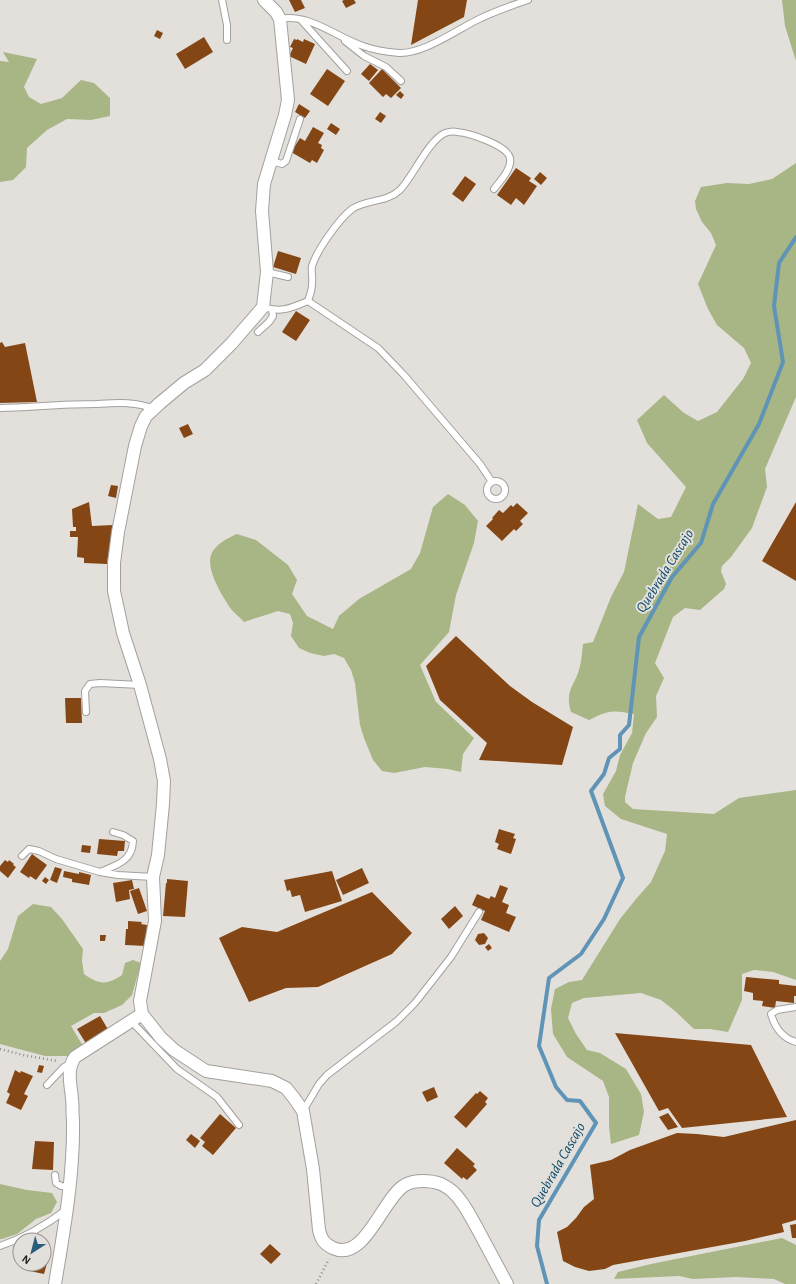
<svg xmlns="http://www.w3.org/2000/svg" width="796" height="1284" viewBox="0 0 796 1284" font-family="'Alegreya Sans',sans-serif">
	<rect width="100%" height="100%" fill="#e3e0dc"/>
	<path fill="#a8b584" d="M782,0H796V61L785,26Z
		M3,52L37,59L24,87L29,97L41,104L62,98L81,80L94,83L110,98V116L91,120L67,119L47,130L27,148L26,167L13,180L0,182V61L9,62Z
		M796,163V397L765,469L767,487L752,528L731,557L722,566L721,571L726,584L724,589L700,610L685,608L673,617L655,663L664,678L656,696L657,717L646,733L633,763L625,797V802L633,809L714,814L739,798L796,790V980L773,972L754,970L742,974V1000L728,1032L710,1029H694L675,1011L661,1000L641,993L584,998L572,1003L568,1018L576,1034L587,1050L600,1053L626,1069L641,1094L644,1112L639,1135L611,1144L609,1126V1097L603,1081L567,1057L553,1034L551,1009L555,989L569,982L582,980L620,919L636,899L651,882L665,851L667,834L621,819L605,806L603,794L616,771L620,755L632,733L634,714C613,710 609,710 589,720L571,712C564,689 576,685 580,666C582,659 582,651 583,644L593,642L611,597L624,572L638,504L658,519L671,517L686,487L647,443L637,420L664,395L684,413L698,421L717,412L743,379L751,363L744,348L717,325L708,309L698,284L716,245L711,233L702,222L696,209L695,201L701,187L727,183L749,184L772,179Z
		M448,494L465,505L478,521L474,543L456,595L449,632L420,665L436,702L474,738L463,754L461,772L448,769L425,767L394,773L382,771L373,760L364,738L360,725L355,683L351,670L344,658L334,654L324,656L310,653L299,648L291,636L293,623L290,614L278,611L244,622C240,617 234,613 231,609C222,596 206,570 211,555C215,544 228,538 237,534L256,540L288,565L297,580L292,594L307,616L333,629L339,616L359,599L411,569L420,553L433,507Z
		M33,904L51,907L62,919L83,949L82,961L84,974C99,985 107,985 122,975L125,963L133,960L141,963L132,995L122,1005L104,1013H94L71,1026L83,1046L69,1056H45L0,1044V961L8,949L18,916Z
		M0,1184L27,1190L52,1193L57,1202L51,1213L36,1219L17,1234L2,1239H0Z
		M782,1238L796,1245V1284H785L774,1279L736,1277L693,1279L679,1276L614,1279L618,1272L651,1264Z"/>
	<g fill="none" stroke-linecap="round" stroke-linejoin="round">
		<path stroke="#5f94b6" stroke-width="4" d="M547,1284L537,1246L539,1220L596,1123L580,1101L567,1100L556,1087L539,1046L549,978L581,954L604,919L623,878L591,791L604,774L609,758L620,749V735L629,725L639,637L672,577L701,543L713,504L759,424L783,362L774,306L779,263L796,237"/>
	</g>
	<path fill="#834614" d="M289,0H301L305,8L295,12Z
		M344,0H354L356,3L346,8L342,1Z
		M418,0H467L464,17L411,45Z
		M157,30L163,33L160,39L154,36Z
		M204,37L213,52L185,69L176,54Z
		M294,39L297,40V39L303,42L304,39L315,44L306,64L289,56L293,48L290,47Z
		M370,64L378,70L369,81L361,74Z
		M327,69L345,81L328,106L310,94Z
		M382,69L401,88L391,98L386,94L383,97L369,83Z
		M400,91L404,95L401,99L396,95Z
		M299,104L310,111L305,118L295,112Z
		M380,112L386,116L381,123L375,119Z
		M331,123L340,129L336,135L327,129Z
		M313,127L324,133L318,143L322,145L321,148L324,150L317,163L312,160L310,163L291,152L300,138L305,141Z
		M516,168L531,178L529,181L537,186L524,205L516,198L511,205L497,195Z
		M540,172L547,178L541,185L534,179Z
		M465,176L476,184L463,202L452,194Z
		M278,251L301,258L296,274L273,267Z
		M296,311L310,320L296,341L282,332Z
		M2,342L5,347L25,343L37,402L0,403V343Z
		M188,424L193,434L184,438L179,428Z
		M111,485L118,486L116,498L108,496Z
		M89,502L92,526L113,525L107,564L84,563V558L77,557L78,537H70V531H76V527H73L72,509Z
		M796,502V581L762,561Z
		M517,503L528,513L520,521L523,524L516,531L514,529L502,541L486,526L493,519L492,518L499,510L503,513L511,505L513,507Z
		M456,636L510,686L532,702L573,727L562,765L479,760L487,743L440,700L426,666Z
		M65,698H81L82,723H66Z
		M499,829L515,834L513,838L516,839L511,854L497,849L499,844L495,842Z
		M99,839L125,841L124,851H118L117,856L97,854Z
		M82,845L91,846L90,853L81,852Z
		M32,854L47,865L36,880L30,876L29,878L20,872Z
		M5,860L8,862L9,860L14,864L13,865L16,867L8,878L0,871V866Z
		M55,867L62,869L57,883L50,880Z
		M362,868L369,883L343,895L336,880Z
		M64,871L79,874V872L91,875L89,885L72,882V879L63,877Z
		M332,871L342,901L305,912L300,895L292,897L290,890L287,891L284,880Z
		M45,877L49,880L46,884L42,881Z
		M167,879L188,881L185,917L163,916L166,883H167Z
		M132,880L134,889L129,890L130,899L116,902L113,883Z
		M500,885L508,888L502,902L509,905L506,913L516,917L509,932L481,920L485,911L472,905L477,894L489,899L491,896L495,898Z
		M139,888L147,911L138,914L130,891Z
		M372,892L412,933L392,954L318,987L286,988L249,1002L219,938L242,927L277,932Z
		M455,906L463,916L449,929L441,919Z
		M128,921L142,922L141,924L147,925L146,946L125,945L126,929H128Z
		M484,933L488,938L485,944L479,945L475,940L478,934Z
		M100,935H106L105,941H100Z
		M489,944L492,948L488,951L485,947Z
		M746,977L779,980V984L796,986V996H794V1003L776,1001L775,1008L762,1006L763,1001L753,1000V993L744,991Z
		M100,1016L109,1031L87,1045L77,1029Z
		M615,1033L751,1045L787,1117L682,1128L668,1108L659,1111Z
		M39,1065L44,1066L42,1073L37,1072Z
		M15,1070L20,1073L21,1071L33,1076L24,1094L28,1096L21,1110L6,1103L10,1094L7,1092Z
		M434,1087L438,1097L427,1102L422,1092Z
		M480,1091L488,1098L485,1102L487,1104L466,1128L454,1117L476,1093L477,1094Z
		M668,1113L678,1127L668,1130L659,1117Z
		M220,1114L236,1128L213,1155L202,1146L205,1142L200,1138Z
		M796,1120V1220L782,1224L784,1232L745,1241L613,1265L605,1269L589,1271L575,1267L563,1261L557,1232L567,1227L576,1218L584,1207L594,1199L590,1165L611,1160L630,1150L677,1133L697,1134L724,1137Z
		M191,1134L200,1141L195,1148L186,1140Z
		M35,1141L54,1142L53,1170L32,1169Z
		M457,1148L475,1164L473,1166L477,1170L467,1180L463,1177L462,1179L444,1163Z
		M796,1224V1238H792L790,1225Z
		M270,1244L281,1254L271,1264L260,1254Z
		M44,1252L50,1253L44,1274L25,1270L27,1264H44Z"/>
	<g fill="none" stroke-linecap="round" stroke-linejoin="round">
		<defs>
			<path id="lane" d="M222,0L227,25V40
				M280,19C309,13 336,37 363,46C374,50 387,52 399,53C423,54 455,31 477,20C493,12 510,6 528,0
				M301,20L347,71
				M345,41L364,56L386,67L401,81
				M271,161L282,164L286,161L300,119
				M267,272L288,277
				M308,301C310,295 312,290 312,284C313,278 311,272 312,266C317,250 339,219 352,209C367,199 386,203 400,190C413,176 429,140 445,133C448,132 454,131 457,132C469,133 507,145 510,158C512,169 500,181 494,189
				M263,307C281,313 291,308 308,301L378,348L404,375L480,464L492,482
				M258,332L269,322L273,316L272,310
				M0,408C32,407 64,404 96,404C115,403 135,401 154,409
				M487 490a9 9 0 1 1 18 0a9 9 0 1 1-18 0Z
				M86,712L85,691L90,684L100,683L140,685
				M22,856L29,849L39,851L56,859L100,872L118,875L153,877
				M100,872C116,865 132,862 133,841L123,835L113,832
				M796,1007L777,1010L771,1014C775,1028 782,1038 796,1042
				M131,1021L177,1069L217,1097L239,1125
				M47,1085L64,1067L70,1064
				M303,1111L319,1084L327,1075L397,1021L415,1003L451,957L479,912
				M55,1175L56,1183L61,1186L69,1187
				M0,1246C24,1238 46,1225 66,1210"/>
			<path id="street" d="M264,0L276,12L280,19L288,100L285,115L264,184L262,211L267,272L263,307L232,343L205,370L184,383L160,403L146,416L141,426L135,446L118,532L114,563V591L123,633L140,685L160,759L164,781L163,804L158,855L153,877L155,921L140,1001L142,1014L161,1038L174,1050L206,1071L272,1081L286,1088L294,1098L303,1111L313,1169L319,1230C321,1239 324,1244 333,1248C365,1263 383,1197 405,1185C410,1182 418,1181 423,1181C429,1181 436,1182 441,1184C445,1186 450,1189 453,1192C464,1202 470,1216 477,1228C487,1247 497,1265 507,1284
				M55,1284C64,1230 74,1175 73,1120C72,1113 73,1106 72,1099C71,1085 66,1070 75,1057L142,1014"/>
		</defs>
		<use href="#lane" stroke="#a3a09d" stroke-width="8"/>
		<use href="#street" stroke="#a3a09d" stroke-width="14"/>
		<path stroke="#8f8d8a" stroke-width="2.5" stroke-dasharray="1 3" stroke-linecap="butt" d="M0,1049L23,1055L57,1061
			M316,1284L329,1259"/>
		<use href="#lane" stroke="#fff" stroke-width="6"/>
		<use href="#street" stroke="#fff" stroke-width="12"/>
	</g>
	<g text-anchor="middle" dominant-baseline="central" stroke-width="4" stroke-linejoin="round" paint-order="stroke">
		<g font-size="15" font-style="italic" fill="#0d4a6a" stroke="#e3e0dc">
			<text transform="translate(665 571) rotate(-58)">Quebrada Cascajo</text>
			<text transform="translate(558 1165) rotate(-60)">Quebrada Cascajo</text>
		</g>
	</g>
	<g transform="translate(32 1252) rotate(216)"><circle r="19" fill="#e3e0dc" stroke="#959290"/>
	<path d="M0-3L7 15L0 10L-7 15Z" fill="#295e7a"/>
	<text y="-6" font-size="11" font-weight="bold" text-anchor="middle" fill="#201e1d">N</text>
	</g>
</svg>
